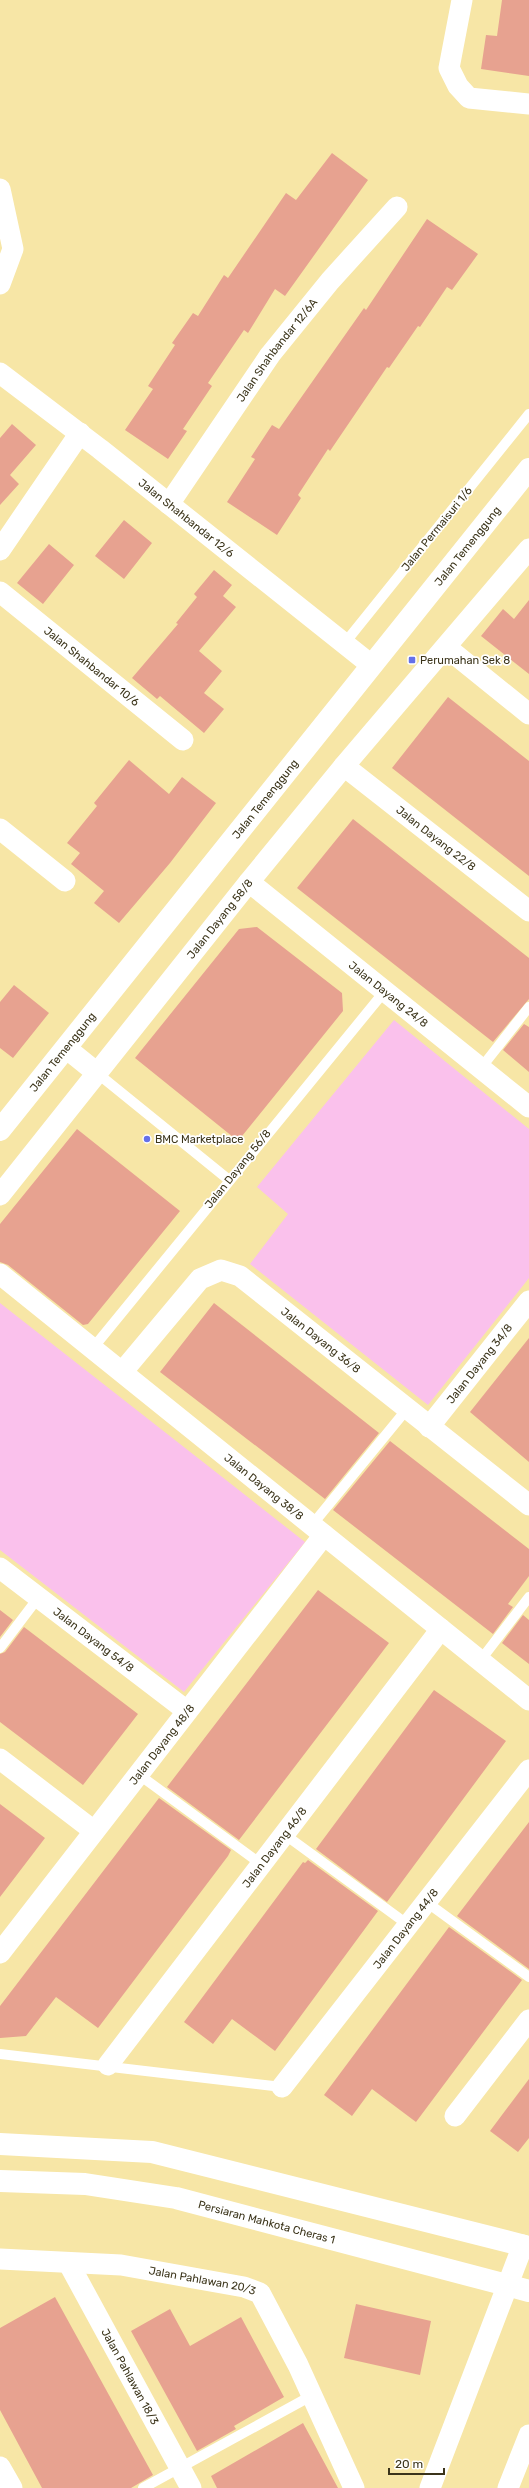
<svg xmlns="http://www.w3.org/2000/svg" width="529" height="2488" viewBox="0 0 529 2488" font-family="Rubik,sans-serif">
	<rect width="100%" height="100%" fill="#f7e6a6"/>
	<path fill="#fac1ec" d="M394,1020L529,1129V1278L428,1405L250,1264L288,1214L257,1187Z
		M0,1303L305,1542L184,1692L0,1550Z"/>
	<path fill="#e7a290" d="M502,0H529V76L481,69L486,35L497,36Z
		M332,153L368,180L285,296L275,289L248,333L244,330L208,383L212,386L183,429L187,431L168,459L125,430L153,389L148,386L175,345L172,343L193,313L198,316L224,275L228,278L286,193L296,200Z
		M427,219L478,254L452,290L447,287L420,327L418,326L389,368L387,367L330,451L328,449L298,495L301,498L277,535L227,502L255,459L251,457L272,425L279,429L364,308L366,310Z
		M12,424L36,445L10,475L19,484L0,505V438Z
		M124,520L152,543L124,579L95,556Z
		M49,544L74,565L43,604L17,583Z
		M214,570L232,585L223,596L236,607L199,651L222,671L204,693L224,709L204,733L160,696L157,699L132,678L178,624L176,623L197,597L194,594Z
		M529,600V674L481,636L503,609L514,619Z
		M448,697L529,761V876L392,768Z
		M129,760L169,794L182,777L216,803L170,863L119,923L94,903L104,891L71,864L80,853L67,843L97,806L94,803Z
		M353,819L529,958V999L493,1042L297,888Z
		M257,927L342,993L343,1011L238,1141L135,1058L239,929Z
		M14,985L49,1013L13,1058L0,1048V1002Z
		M524,1024L529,1027V1072L503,1050Z
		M77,1129L180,1211L88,1324L83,1325L8,1265L0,1262V1224Z
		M214,1303L379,1433L325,1499L160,1372Z
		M529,1338V1462L470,1412Z
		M390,1441L529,1549V1576L508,1604L513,1607L493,1634L333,1510Z
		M318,1590L389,1643L239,1840L167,1787Z
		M0,1610L13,1620L0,1637Z
		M523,1615L529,1620V1664L502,1643Z
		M24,1627L138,1714L83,1785L0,1722V1654L5,1652Z
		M434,1690L506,1741L387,1902L316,1849Z
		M159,1798L231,1850L228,1856L98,2028L56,1997L26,2036L0,2038V2006Z
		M0,1804L45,1838L0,1897Z
		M529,1822V1969L457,1916Z
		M308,1860L378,1911L275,2051L232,2019L213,2044L184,2022L303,1862L305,1863Z
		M449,1927L522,1980L416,2122L372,2089L352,2116L324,2095Z
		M529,2079V2138L518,2152L490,2131Z
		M55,2297L153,2475L131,2488H42L0,2410V2328Z
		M356,2304L431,2321L420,2375L344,2358Z
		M170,2309L190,2346L241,2317L284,2397L234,2426L236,2429L197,2451L131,2331Z
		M303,2423L338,2488H217L211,2476Z"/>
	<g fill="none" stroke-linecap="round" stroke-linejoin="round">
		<path stroke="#fff" stroke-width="10" d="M344,644L529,414
			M481,1068L529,1007
			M97,1073L229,1180
			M93,1348L384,992
			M312,1525L407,1409
			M0,1648L38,1598
			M480,1661L529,1597
			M138,1774L261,1864
			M284,1834L407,1924
			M425,1901L529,1977
			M0,2054L282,2087
			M143,2488L311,2396"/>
		<g stroke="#fff" stroke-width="21">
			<path d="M462,0L449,68L458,86L469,98L529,104"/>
			<path d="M0,189L13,249L0,284"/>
			<path id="s1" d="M0,373L100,449L370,664"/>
			<path id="s2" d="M169,504L270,355L330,281L397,207"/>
			<path d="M0,550L80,433"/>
			<path id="s3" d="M0,592L183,740"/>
			<path d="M446,647L529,714"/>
			<path id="s4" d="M344,766L529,911"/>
			<path d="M0,829L65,881"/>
			<path id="s5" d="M249,882L529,1107"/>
			<path d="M66,1048L97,1073"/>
			<path id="s6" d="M0,1195L249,882L344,766L529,549"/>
			<path id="s7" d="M0,1274L529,1700"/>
			<path id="s8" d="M123,1371L200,1279L221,1270L240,1276L529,1505"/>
			<path id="s9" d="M429,1427L529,1301"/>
			<path id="s10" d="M0,1568L187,1711"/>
			<path d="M0,1759L94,1831"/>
			<path id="s11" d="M0,1953L324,1535"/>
			<path id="s12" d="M108,2065L441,1629"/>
			<path id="s13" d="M282,2087L529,1770"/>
			<path d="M455,2116L529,2020"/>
			<path id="s14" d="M0,2259L121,2265L244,2287L260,2293L298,2365L354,2488"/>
			<path id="s15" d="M69,2264L191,2488"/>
			<path d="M0,2467L12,2488"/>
			<path d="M430,2488L523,2245"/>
			<path d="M508,2488L529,2435"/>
		</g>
		<path stroke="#fff" stroke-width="22" id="s16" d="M0,1130L529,469"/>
		<g stroke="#fff" stroke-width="22">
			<path d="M0,2144L152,2152L529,2247"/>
			<path id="s17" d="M0,2181L85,2184L176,2198L529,2291"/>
		</g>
	</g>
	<g fill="#6570e9" stroke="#fff" stroke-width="1.5">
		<rect x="408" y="656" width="8" height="8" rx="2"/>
		<circle cx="147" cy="1139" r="4"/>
	</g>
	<g text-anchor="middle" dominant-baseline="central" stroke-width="3.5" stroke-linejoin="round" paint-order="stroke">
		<g font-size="11" fill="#3b341a" stroke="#fff">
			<text stroke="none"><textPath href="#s2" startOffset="188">Jalan Shahbandar 12/6A</textPath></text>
			<text stroke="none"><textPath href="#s1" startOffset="236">Jalan Shahbandar 12/6</textPath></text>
			<text transform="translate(437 529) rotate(-51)">Jalan Permaisuri 1/6</text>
			<text stroke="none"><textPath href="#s16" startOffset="748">Jalan Temenggung</textPath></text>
			<text stroke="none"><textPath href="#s3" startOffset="118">Jalan Shahbandar 10/6</textPath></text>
			<text stroke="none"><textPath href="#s16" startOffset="424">Jalan Temenggung</textPath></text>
			<text stroke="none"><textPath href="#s4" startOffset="117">Jalan Dayang 22/8</textPath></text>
			<text stroke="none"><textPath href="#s6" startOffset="353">Jalan Dayang 58/8</textPath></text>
			<text stroke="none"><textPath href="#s5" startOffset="179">Jalan Dayang 24/8</textPath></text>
			<text stroke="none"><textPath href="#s16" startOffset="100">Jalan Temenggung</textPath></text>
			<text transform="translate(238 1169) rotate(-51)">Jalan Dayang 56/8</text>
			<text stroke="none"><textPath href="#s8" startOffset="266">Jalan Dayang 36/8</textPath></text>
			<text stroke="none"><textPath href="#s9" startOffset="81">Jalan Dayang 34/8</textPath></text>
			<text stroke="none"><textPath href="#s7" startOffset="339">Jalan Dayang 38/8</textPath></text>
			<text stroke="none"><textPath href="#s10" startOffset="118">Jalan Dayang 54/8</textPath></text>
			<text stroke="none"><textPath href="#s11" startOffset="264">Jalan Dayang 48/8</textPath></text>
			<text stroke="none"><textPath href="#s12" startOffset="274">Jalan Dayang 46/8</textPath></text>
			<text stroke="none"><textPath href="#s13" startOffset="201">Jalan Dayang 44/8</textPath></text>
			<text stroke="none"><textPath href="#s17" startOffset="271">Persiaran Mahkota Cheras 1</textPath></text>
			<text stroke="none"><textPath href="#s14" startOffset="204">Jalan Pahlawan 20/3</textPath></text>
			<text stroke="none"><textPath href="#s15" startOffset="128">Jalan Pahlawan 18/3</textPath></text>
		</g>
		<g font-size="11" fill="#3b341a" stroke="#fff" text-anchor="start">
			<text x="420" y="660">Perumahan Sek 8</text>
			<text x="155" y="1139">BMC Marketplace</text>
		</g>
	</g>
	<path d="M389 2468v6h55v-6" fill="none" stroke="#3b341a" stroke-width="2"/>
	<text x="395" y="2468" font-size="12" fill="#3b341a" stroke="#ffffff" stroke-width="3" paint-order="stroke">20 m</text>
</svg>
